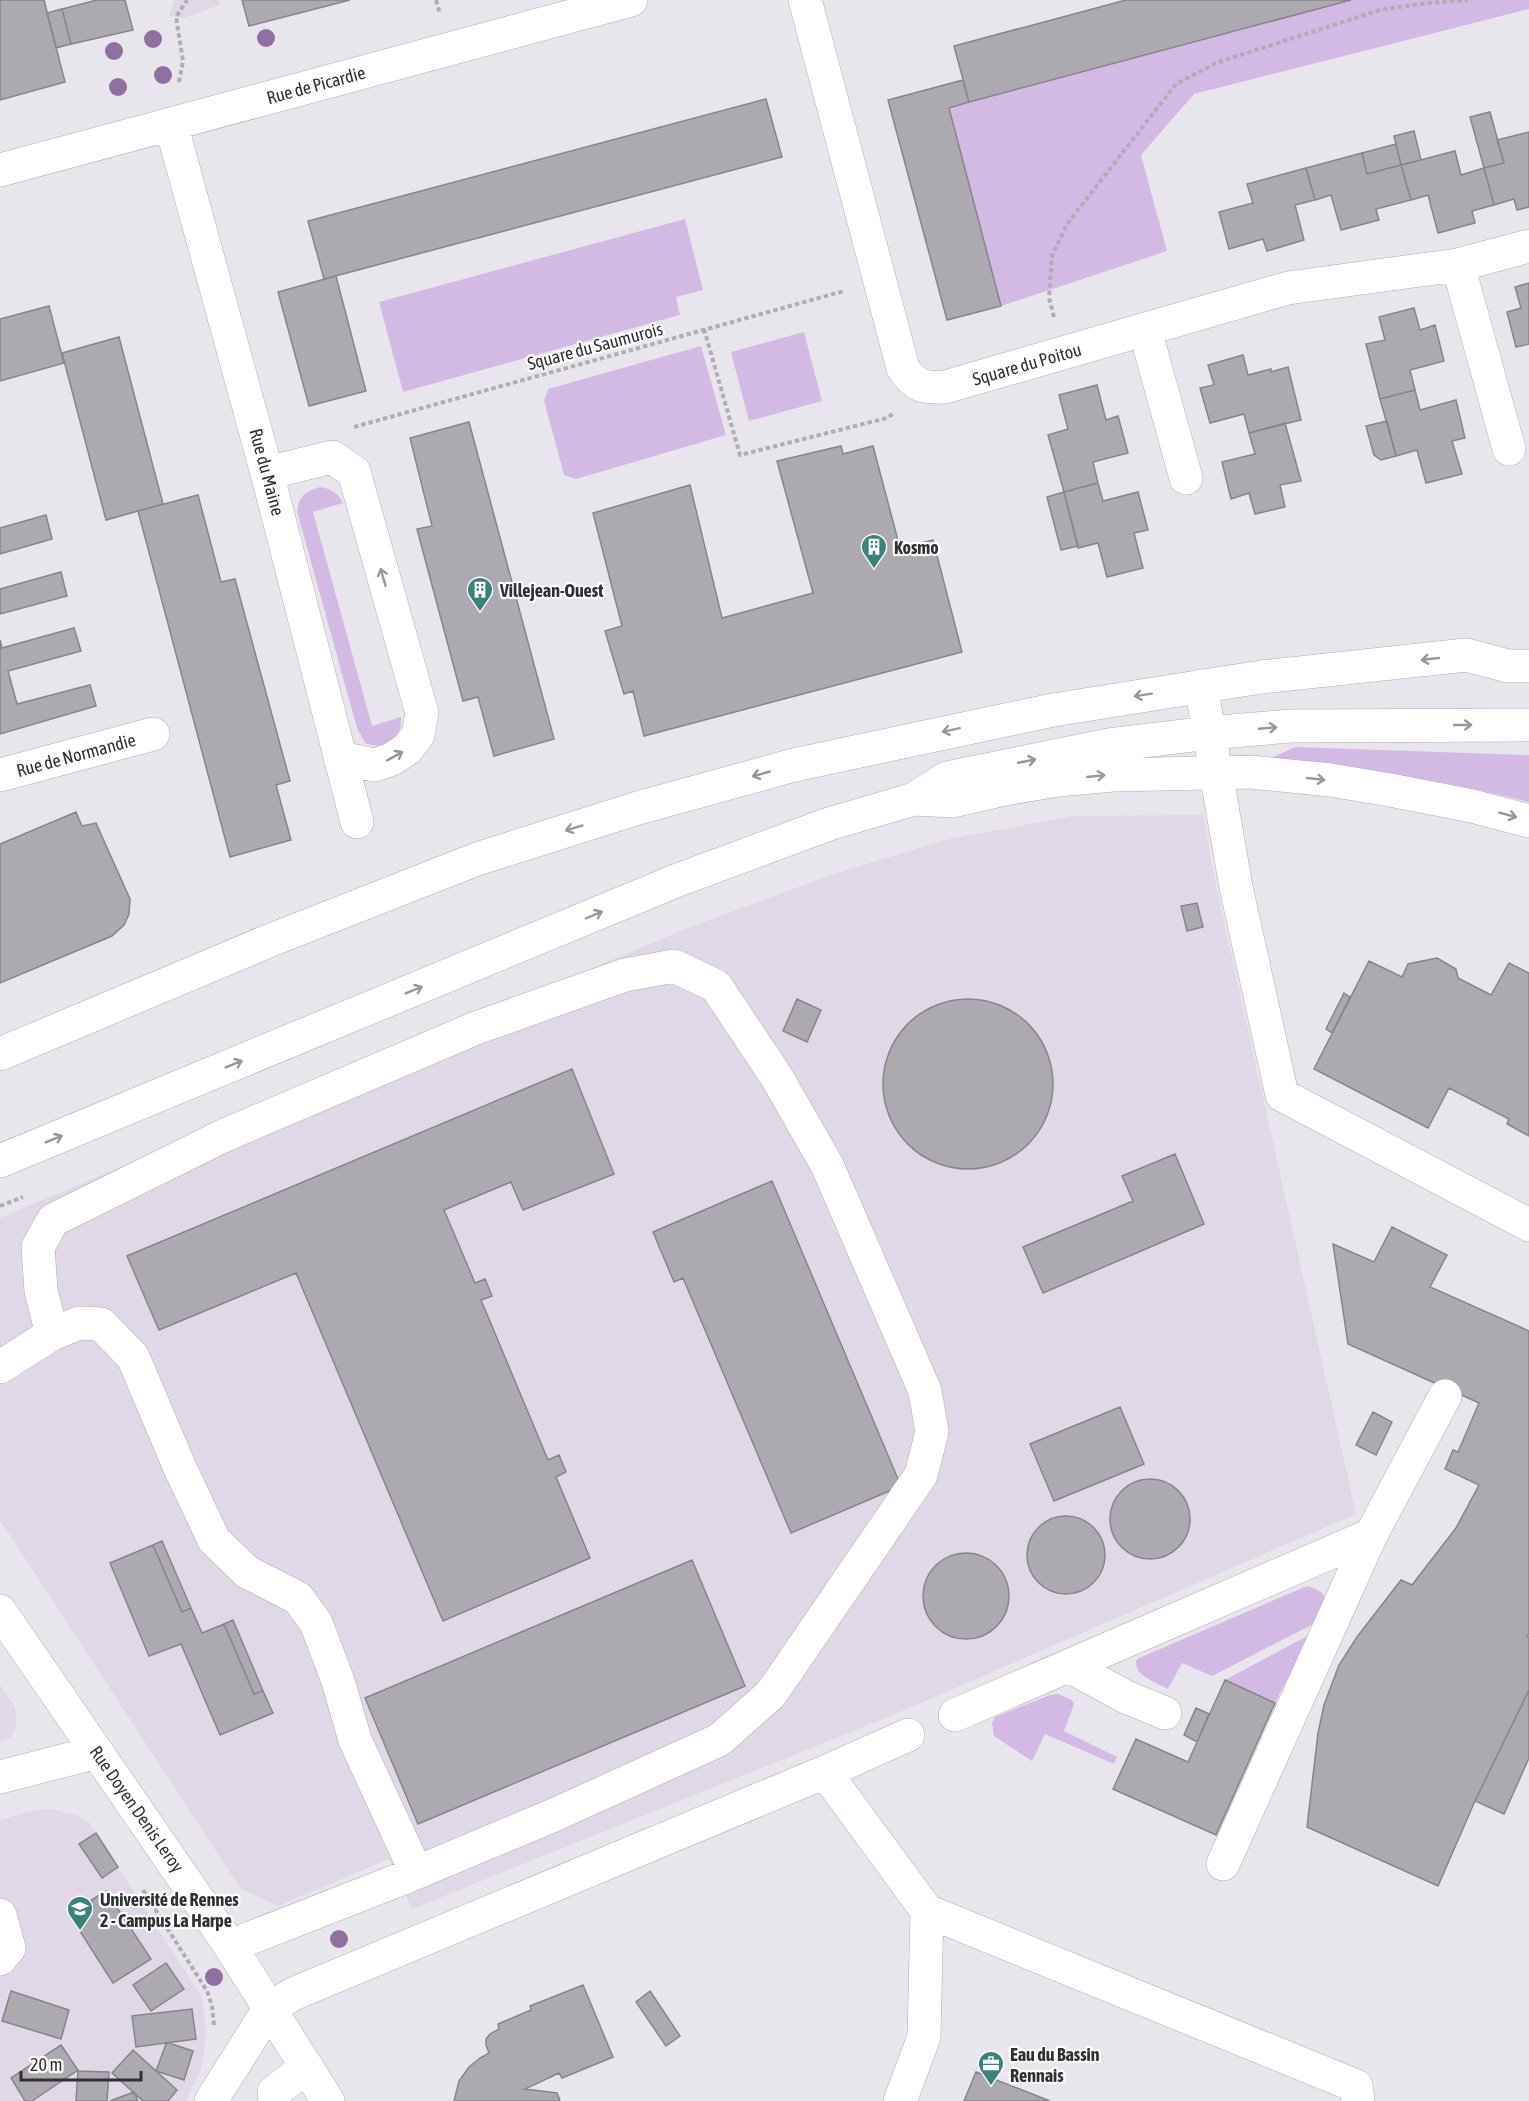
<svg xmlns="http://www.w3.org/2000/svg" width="1529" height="2101" viewBox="0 0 1529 2101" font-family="'Asap Condensed',sans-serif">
	<rect width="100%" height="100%" fill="#e9e5ed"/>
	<path fill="#e0d8e6" d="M174,0H218L220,5L184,18L169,16Z
		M1203,815L1216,886L1356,1514L900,1712L412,1909L389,1859L278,1906L240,1888L0,1520V1218L685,929L831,875L945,840L1072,816Z
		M0,1685L14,1705L17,1718L15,1728L10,1738L0,1743Z
		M52,1809L76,1815L89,1822L202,1997L206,2029L205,2044L200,2072L186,2101H0V1820L36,1810Z"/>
	<path fill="#d2bae5" d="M1351,0H1529V9L1194,94L1141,155L1167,251L1001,306L949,108Z
		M685,219L703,290L676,297L680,315L403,392L379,302Z
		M804,332L822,401L749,421L731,352Z
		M701,346L726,435L576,479L564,475L544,401L548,389Z
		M320,487C330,489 338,492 343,503L313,512L372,726L401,717C403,740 386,751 365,743L357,728L298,515C296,498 305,491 320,487Z
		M1295,747L1529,755V802C1443,780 1357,767 1269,759Z
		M1307,1586C1318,1589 1324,1592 1327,1603L1321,1620L1212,1676L1182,1663L1168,1689C1156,1682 1135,1677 1136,1661L1139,1658Z
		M1311,1634L1275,1703L1225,1680Z
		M1058,1694L1072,1700L1074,1704L1064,1731L1117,1757L1114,1764L1045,1734L1032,1761L994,1736L992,1723L995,1717L1050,1695Z"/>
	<path fill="#ada9b0" stroke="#88848b" stroke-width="1.5" d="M0,0H44L65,82L0,100Z
		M97,0H125L133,30L71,44L62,9Z
		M242,0H350L249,26Z
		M1126,0H1351L969,102L954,46Z
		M62,9L71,44L56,48L47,13Z
		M963,80L969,102L949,108L1001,306L947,320L888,100Z
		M766,99L782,157L324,279L308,221Z
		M1490,112L1504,163L1484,168L1470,117Z
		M1414,131L1421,160L1401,165L1394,136Z
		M1529,132V207L1517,210L1514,199L1494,205L1484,168L1504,163L1497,140Z
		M1396,144L1401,165L1367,174L1362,153Z
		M1455,151L1461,175L1484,168L1494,205L1472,211L1475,223L1438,233L1428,195L1411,200L1401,165Z
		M1362,153L1367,174L1401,165L1411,200L1376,209L1379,220L1341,230L1331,195L1315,200L1306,168Z
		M1306,168L1315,200L1295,205L1304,240L1267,251L1263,239L1229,249L1219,212L1253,203L1247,184Z
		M336,276L366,391L309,406L278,292Z
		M1529,283V344L1516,347L1507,312L1521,308L1515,287Z
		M49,306L64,363L0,381V319Z
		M1414,308L1420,330L1435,325L1444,361L1410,370L1415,390L1380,399L1366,344L1385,340L1379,317Z
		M119,337L163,504L106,520L62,353Z
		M1243,355L1248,375L1271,369V372L1288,367L1301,420L1249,433L1244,414L1210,423L1200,388L1214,385L1208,365Z
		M1097,385L1106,420L1118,416L1128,453L1093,462L1098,483L1064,492L1048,435L1068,429L1059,395Z
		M1415,390L1420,410L1456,400L1465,438L1452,441L1462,474L1426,483L1417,450L1396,456L1380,399Z
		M1387,421L1396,456L1381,460L1374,455L1366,426Z
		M469,422L554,739L494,756L478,697L463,701L417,529L432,526L410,438Z
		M1285,423L1301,481L1280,485L1285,507L1255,514L1249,493L1231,499L1222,462L1255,454L1249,433Z
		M841,446L843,454L873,446L900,548L933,540L962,652L644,736L633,691L624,694L605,631L622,626L593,513L690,485L722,618L813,593L777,461Z
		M1098,483L1103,501L1138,492L1148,530L1134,533L1143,568L1107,577L1098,543L1078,548L1064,492Z
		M1064,492L1078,546L1061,550L1047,497Z
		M198,495L221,582L235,579L290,781L276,785L291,840L230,857L138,511Z
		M46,515L52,539L0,554V528Z
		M61,572L67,596L0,614V589Z
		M74,628L81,651L8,671L17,704L90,685L96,706L0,734V640L2,648Z
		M76,812L82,826L96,823L130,899L129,914L124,925L112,936L0,983V844Z
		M1197,903L1203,927L1187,931L1181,906Z
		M1437,958L1456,969L1458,978L1491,995L1509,963L1529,973V1136L1507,1124L1509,1119L1449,1088L1428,1128L1314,1069L1369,961L1402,977L1408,964Z
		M1344,993L1350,997L1332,1033L1326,1029Z
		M883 1084a85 85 0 1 1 170 0a85 85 0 1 1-170 0Z
		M797,999L821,1010L807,1042L783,1031Z
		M572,1069L614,1174L523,1210L511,1182L444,1210L475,1283L485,1279L492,1296L481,1300L548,1460L559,1455L566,1472L556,1477L590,1558L443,1621L296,1273L159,1330L127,1256Z
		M1175,1154L1204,1224L1043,1293L1023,1247L1133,1201L1122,1176Z
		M772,1181L901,1486L791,1533L683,1278L674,1282L653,1232Z
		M1392,1227L1447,1255L1430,1287L1529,1331V1634L1527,1636L1529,1637V1690L1475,1801L1438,1886L1307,1827L1318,1733L1324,1705L1339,1665L1357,1637L1401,1580L1412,1585L1456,1528L1479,1485L1445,1469L1453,1450L1458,1452L1479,1403L1348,1344L1333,1244L1374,1262Z
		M1120,1407L1144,1464L1054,1501L1030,1444Z
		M1373,1412L1392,1422L1376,1455L1356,1445Z
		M1110 1519a40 40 0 1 1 80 0a40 40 0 1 1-80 0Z
		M1027 1555a39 39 0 1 1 78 0a39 39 0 1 1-78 0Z
		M162,1541L191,1608L182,1612L153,1545Z
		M153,1545L182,1612L191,1608L202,1633L224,1624L254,1694L263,1691L273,1713L220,1735L181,1644L149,1656L110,1563Z
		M923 1596a43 43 0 1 1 86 0a43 43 0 1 1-86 0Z
		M692,1560L745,1686L418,1824L365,1698Z
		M233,1620L263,1691L254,1694L224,1624Z
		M1225,1680L1275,1703L1216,1835L1113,1789L1136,1739L1188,1762Z
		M1529,1690V1758L1504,1814L1475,1801Z
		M1196,1708L1209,1714L1197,1742L1184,1735Z
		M96,1833L118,1867L102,1878L79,1844Z
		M106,1891L151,1959L113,1983L69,1914Z
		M166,1963L184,1989L151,2011L133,1985Z
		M583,1985L613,2057L562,2078L559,2073L525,2089L557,2093L560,2101H454L459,2081L469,2067L480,2058L489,2053L486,2045V2039L490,2034L499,2029L498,2024L531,2010L530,2006Z
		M11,1991L69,2010L61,2039L2,2021Z
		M650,1991L680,2036L666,2046L636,2002Z
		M192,2009L196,2039L136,2047L132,2016Z
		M169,2043L193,2051L184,2080L156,2071L166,2044Z
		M61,2045L78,2070L32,2101H25L11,2078Z
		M133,2050L177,2090L168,2101H143L112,2073Z
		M78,2071L109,2072L107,2101H76Z
		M976,2072L1050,2101H964Z
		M134,2092L138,2101H110Z"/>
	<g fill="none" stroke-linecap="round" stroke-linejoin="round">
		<defs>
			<path id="minor" d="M805,0L903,368C915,387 924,388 945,387L1288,288L1458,265L1529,246
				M171,124L267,473L357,822
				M0,170L631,0
				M1458,265L1509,449
				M1145,330L1186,478
				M267,473L332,457L354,472L422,713L418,735L407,749L392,759L375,765L340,758
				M1201,686L1236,887L1282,1095L1529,1225
				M0,775L153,734
				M52,1334L79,1323L101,1324L133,1357L180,1468L214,1540L247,1572L298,1598L316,1623L338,1681L355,1740L416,1872
				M0,1367L52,1334L41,1291L38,1247L53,1220L225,1135L476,1028L625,975L674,966L716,986L776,1076L827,1165L925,1391L932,1432L921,1475L771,1694L719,1740L554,1815L401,1879L230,1946
				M0,1611L230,1946L328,2101
				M1069,1666L1126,1697L1165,1713
				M955,1715L1371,1535L1445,1396
				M825,1772L927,1911L1356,2086L1358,2101
				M0,1777L97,1752
				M1223,1864L1371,1535
				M0,1915L9,1948L0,1959
				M211,2101L269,2009L293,1994L825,1772L908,1735
				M275,2101L274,2092L307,2067
				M900,2101L924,2037L927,1911"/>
			<path id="highway" d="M914,799L953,801L1005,789L1058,780L1113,775L1250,772L1330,780L1390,790L1472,806L1529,821
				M0,1054L271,940L477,859L638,808L794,765L1053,710L1261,677L1466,655L1508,666H1529
				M0,1161L678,880L829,824L914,799L947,778L1109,745L1209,733L1291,726L1529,725"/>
		</defs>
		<use href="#minor" stroke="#b0acb3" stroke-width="34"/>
		<use href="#highway" stroke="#b0acb3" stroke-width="34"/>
		<path stroke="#b0adb4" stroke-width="4" stroke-dasharray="4.5 3" stroke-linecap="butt" d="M436,0L440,14
			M179,82L183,61L176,17L187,0
			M1054,317L1049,298L1052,256L1067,224L1176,84L1216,63L1380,10L1428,3L1468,0
			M704,329L740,455L887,418L895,412
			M354,427L844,291
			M0,1206L23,1197
			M143,1890L207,1991L212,2006L214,2025"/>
		<use href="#minor" stroke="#fff" stroke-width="33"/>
		<use href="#highway" stroke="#fff" stroke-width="33"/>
	</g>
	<g fill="#8f70a1">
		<circle cx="266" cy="38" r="9"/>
		<circle cx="153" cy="39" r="9"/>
		<circle cx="114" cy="51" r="9"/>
		<circle cx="163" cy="75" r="9"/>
		<circle cx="118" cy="87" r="9"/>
		<circle cx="339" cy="1939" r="9"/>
		<circle cx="214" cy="1977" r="9"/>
	</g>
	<defs><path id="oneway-shaft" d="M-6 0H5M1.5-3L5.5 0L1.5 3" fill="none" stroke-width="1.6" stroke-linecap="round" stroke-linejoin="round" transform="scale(1.5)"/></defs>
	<g stroke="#989899">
		<use href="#oneway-shaft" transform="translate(383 577) rotate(-106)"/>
		<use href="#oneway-shaft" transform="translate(1430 659) rotate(174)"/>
		<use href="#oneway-shaft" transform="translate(1143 695) rotate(171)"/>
		<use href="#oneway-shaft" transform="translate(1463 725)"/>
		<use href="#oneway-shaft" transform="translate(1268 728) rotate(-5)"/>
		<use href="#oneway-shaft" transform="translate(951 730) rotate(168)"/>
		<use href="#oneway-shaft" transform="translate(395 756) rotate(-29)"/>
		<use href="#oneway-shaft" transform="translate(1027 761) rotate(-11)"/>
		<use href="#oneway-shaft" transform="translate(761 774) rotate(164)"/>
		<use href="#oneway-shaft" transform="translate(1096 776) rotate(-6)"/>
		<use href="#oneway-shaft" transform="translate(1316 779) rotate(6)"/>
		<use href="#oneway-shaft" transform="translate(1508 815) rotate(15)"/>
		<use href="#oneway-shaft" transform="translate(574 828) rotate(163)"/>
		<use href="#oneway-shaft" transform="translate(594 915) rotate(-23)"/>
		<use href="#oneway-shaft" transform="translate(414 990) rotate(-22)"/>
		<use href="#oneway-shaft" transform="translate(234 1064) rotate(-22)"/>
		<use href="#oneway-shaft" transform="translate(54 1139) rotate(-22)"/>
	</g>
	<defs>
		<symbol id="building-pin" viewBox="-11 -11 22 30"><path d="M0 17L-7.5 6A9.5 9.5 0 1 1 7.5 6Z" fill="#3b827c" stroke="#fff"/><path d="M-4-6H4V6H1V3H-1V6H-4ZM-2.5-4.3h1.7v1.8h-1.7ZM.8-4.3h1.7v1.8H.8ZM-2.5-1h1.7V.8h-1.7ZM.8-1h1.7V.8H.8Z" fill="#fff"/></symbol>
		<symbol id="university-pin" viewBox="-11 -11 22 30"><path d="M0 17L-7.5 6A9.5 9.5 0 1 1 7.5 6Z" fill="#3b827c" stroke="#fff"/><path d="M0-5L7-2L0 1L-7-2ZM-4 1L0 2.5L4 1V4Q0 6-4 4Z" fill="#fff"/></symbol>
		<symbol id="office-pin" viewBox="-11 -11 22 30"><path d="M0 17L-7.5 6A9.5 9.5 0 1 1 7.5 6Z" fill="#3b827c" stroke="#fff"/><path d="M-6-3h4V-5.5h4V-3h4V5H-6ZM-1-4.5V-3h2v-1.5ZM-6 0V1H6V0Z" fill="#fff"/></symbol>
	</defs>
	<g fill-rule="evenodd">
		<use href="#building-pin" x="859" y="532" width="30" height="40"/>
		<use href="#building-pin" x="465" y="575" width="30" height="40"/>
		<use href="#university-pin" x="65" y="1894" width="30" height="40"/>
		<use href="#office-pin" x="976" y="2049" width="30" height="40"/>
	</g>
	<g text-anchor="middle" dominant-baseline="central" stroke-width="4.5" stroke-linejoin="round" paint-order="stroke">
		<g font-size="18" fill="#313033" stroke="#fff">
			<text transform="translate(316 85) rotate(-15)">Rue de Picardie</text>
			<text transform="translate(595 346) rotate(-15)">Square du Saumurois</text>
			<text transform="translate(1027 364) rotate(-16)">Square du Poitou</text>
			<text transform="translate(267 472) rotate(75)">Rue du Maine</text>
			<text transform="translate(76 755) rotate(-15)">Rue de Normandie</text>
			<text transform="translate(137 1809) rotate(55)">Rue Doyen Denis Leroy</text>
		</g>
		<g font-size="18" font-weight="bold" fill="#313033" stroke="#fff" text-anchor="start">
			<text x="894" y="547">Kosmo</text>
			<text x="500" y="590">Villejean-Ouest</text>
			<text x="100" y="1899">Université de Rennes<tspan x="100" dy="21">2 - Campus La Harpe</tspan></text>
			<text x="1010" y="2054">Eau du Bassin<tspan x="1010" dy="21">Rennais</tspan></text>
		</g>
	</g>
	<path d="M21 2071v9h120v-9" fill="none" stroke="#313033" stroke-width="3"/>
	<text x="30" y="2071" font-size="18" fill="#313033" stroke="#ffffff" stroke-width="4.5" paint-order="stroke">20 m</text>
</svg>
